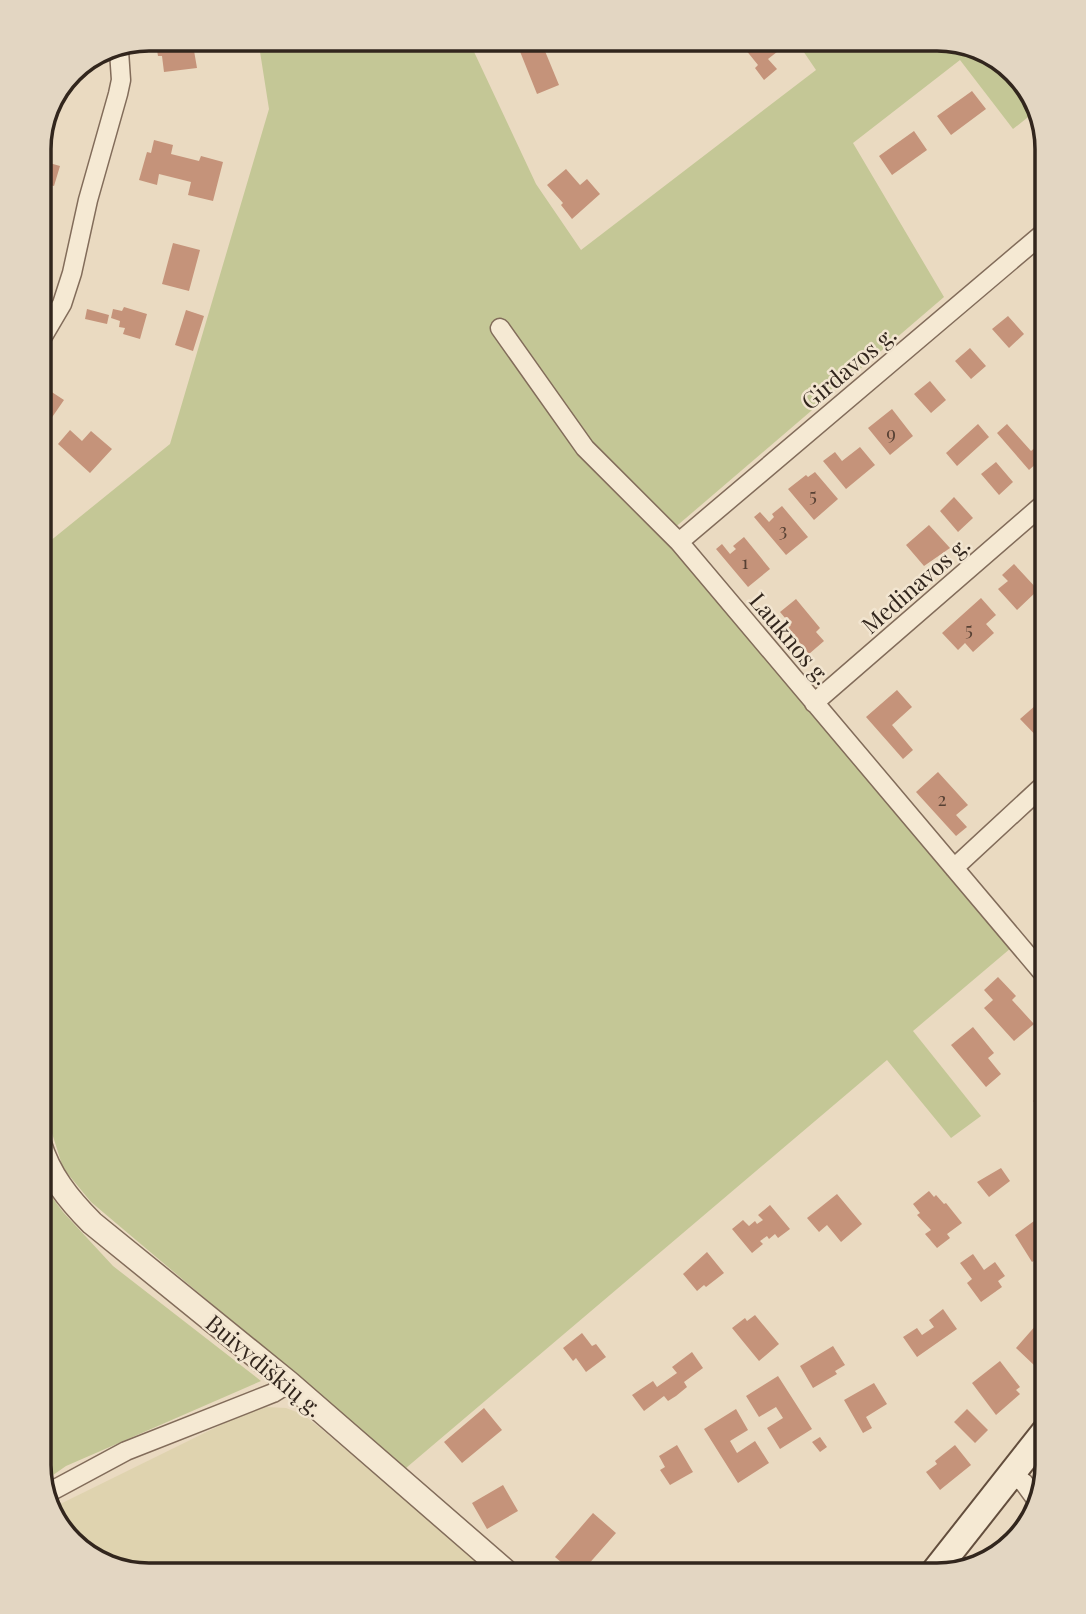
<svg xmlns="http://www.w3.org/2000/svg" width="1086" height="1614" viewBox="0 0 1086 1614" font-family="'Playfair Display',serif">
	<rect width="100%" height="100%" fill="#eadac1"/>
	<path fill="#dfd3af" d="M266,1407L286,1408L302,1414L319,1427L495,1575H142L88,1557L53,1520L50,1509L243,1414Z"/>
	<path fill="#c4c796" d="M258,39H468L536,184L581,250L816,70L795,39H944L992,54L1033,94L1037,110L1013,129L960,60L853,143L944,297L665,536L1011,948L913,1031L981,1116L951,1138L887,1060L406,1468L91,1202L63,1168L39,1092V550L170,444L269,109Z
		M39,1180L63,1212L113,1266L261,1381L66,1466L43,1482L39,1465Z"/>
	<path fill="#c5937a" d="M155,39H192L197,68L164,72L162,56H158Z
		M515,39H540L559,85L537,94Z
		M737,39H774L782,48L768,59L777,69L764,80L755,68L758,65Z
		M972,91L986,109L951,135L937,116Z
		M914,131L927,150L892,175L879,156Z
		M154,140L173,145L171,154L199,161L201,156L223,162L213,201L188,195L191,182L159,174L157,185L139,180L147,152L151,153Z
		M39,160L60,166L54,186L39,182Z
		M566,169L580,185L587,179L600,194L572,219L561,205L563,203L547,185Z
		M173,243L200,250L189,291L162,284Z
		M1047,281V306L1035,292Z
		M124,307L147,314L140,339L123,334L125,328L119,327L120,321L111,318L113,309L122,311Z
		M87,309L109,315L107,324L85,319Z
		M186,310L204,316L193,351L175,345Z
		M1008,316L1024,334L1009,348L992,329Z
		M970,348L986,366L971,379L955,361Z
		M930,381L946,400L931,413L914,394Z
		M44,387L64,400L46,426L39,421V395Z
		M892,409L913,436L890,455L868,428Z
		M978,424L989,437L957,466L946,453Z
		M1007,424L1031,451L1042,442L1047,449V454L1029,470L997,433Z
		M70,430L82,441L91,431L112,449L90,473L58,444Z
		M860,447L875,465L846,489L823,461L835,452L842,461Z
		M996,462L1013,482L999,495L981,474Z
		M815,472L838,499L814,520L788,489L806,475L808,477Z
		M954,497L973,518L958,532L940,511Z
		M782,506L808,537L786,555L754,517L760,512L769,522L774,517L772,514Z
		M929,525L950,548L924,566L906,545Z
		M744,537L770,569L748,587L716,549L722,544L730,554L736,549L733,546Z
		M1014,564L1038,590L1017,610L998,589L1008,581L1002,575Z
		M981,598L996,615L986,624L994,633L973,652L965,643L958,650L942,633Z
		M796,599L820,628L816,632L824,641L809,654L788,628L791,625L780,612Z
		M897,690L912,707L892,725L913,750L903,759L866,717Z
		M1047,701V743L1045,745L1020,719L1036,705L1039,708Z
		M938,772L968,805L956,815L967,827L956,836L916,792Z
		M998,977L1016,996L1012,1000L1034,1024L1014,1041L984,1008L993,1000L984,990Z
		M973,1027L994,1053L988,1058L1001,1074L986,1087L951,1045Z
		M1047,1087V1117L1033,1101Z
		M1001,1168L1010,1181L989,1197L977,1182Z
		M929,1191L934,1197L936,1195L944,1204L946,1203L962,1223L947,1234L950,1238L937,1248L925,1234L931,1230L917,1215L920,1213L913,1204Z
		M837,1194L862,1224L841,1242L827,1225L819,1232L807,1218Z
		M770,1205L790,1229L778,1238L775,1234L769,1239L767,1236L760,1241L763,1244L752,1253L732,1229L743,1220L749,1226L755,1221L757,1224L763,1220L758,1215Z
		M1034,1221L1044,1235L1047,1232V1256L1040,1261L1038,1258L1032,1262L1015,1235Z
		M707,1252L724,1273L706,1287L704,1285L697,1291L683,1274Z
		M973,1254L984,1270L995,1262L1005,1276L998,1281L1002,1287L981,1302L967,1283L972,1279L960,1263Z
		M1047,1285V1306L1037,1296Z
		M943,1309L957,1329L917,1357L903,1337L917,1328L922,1335L934,1327L929,1320Z
		M755,1315L779,1344L759,1361L732,1328L745,1318L747,1321Z
		M1037,1324L1047,1333V1352L1035,1366L1016,1348Z
		M582,1333L592,1346L596,1344L606,1357L586,1372L576,1358L573,1361L563,1348Z
		M833,1346L845,1365L835,1371L837,1374L813,1388L800,1366Z
		M692,1352L703,1368L684,1382L687,1387L676,1396L668,1401L664,1396L644,1411L632,1395L653,1381L657,1387L677,1373L672,1367Z
		M1000,1361L1020,1387L1016,1390L1020,1394L996,1415L972,1383Z
		M778,1376L812,1429L780,1449L767,1428L783,1418L776,1407L759,1417L746,1396Z
		M874,1383L887,1404L866,1417L872,1428L863,1433L844,1400Z
		M484,1408L502,1430L462,1463L444,1442Z
		M736,1409L748,1430L730,1441L737,1453L755,1441L769,1463L738,1483L704,1429Z
		M967,1409L988,1430L975,1443L954,1422Z
		M820,1437L827,1447L820,1452L812,1442Z
		M677,1445L693,1472L670,1485L660,1470L665,1467L659,1456Z
		M955,1445L971,1465L940,1490L926,1472L937,1464L935,1461Z
		M503,1485L518,1511L487,1529L472,1503Z
		M593,1513L616,1533L579,1575H576L555,1557Z"/>
	<g fill="none" stroke-linecap="round" stroke-linejoin="round">
		<defs>
			<path id="minor" d="M500,328L585,448L679,542L1047,978
				M42,338L62,304L72,273L88,200L118,94L121,80L119,51
				M679,542L1047,230
				M814,703L1047,501
				M954,868L1047,782
				M1012,1474L1024,1483L1038,1502
				M46,1494L126,1451L273,1393L289,1383"/>
			<path id="tertiary" d="M39,1142C49,1175 68,1199 92,1223L289,1383L510,1575"/>
			<path id="secondary" d="M932,1575L1047,1429"/>
		</defs>
		<use href="#minor" stroke="#826c5a" stroke-width="21"/>
		<use href="#tertiary" stroke="#826c5a" stroke-width="26"/>
		<use href="#secondary" stroke="#634e3d" stroke-width="30"/>
		<use href="#minor" stroke="#f5e9d3" stroke-width="18"/>
		<use href="#tertiary" stroke="#f5e9d3" stroke-width="23"/>
		<use href="#secondary" stroke="#f5e9d3" stroke-width="26"/>
	</g>
	<g text-anchor="middle" dominant-baseline="central" stroke-width="5" stroke-linejoin="round" paint-order="stroke">
		<g font-size="19" fill="#574134">
			<text x="891" y="432">9</text>
			<text x="813" y="494">5</text>
			<text x="783" y="529">3</text>
			<text x="745" y="561">1</text>
			<text x="969" y="628">5</text>
			<text x="942" y="798">2</text>
		</g>
		<g font-size="23" fill="#32261d" stroke="#f2e5d0">
			<text transform="translate(848 367) rotate(-40)">Girdavos g.</text>
			<text transform="translate(915 584) rotate(-41)">Medinavos g.</text>
			<text transform="translate(791 638) rotate(50)">Lauknos g.</text>
			<text transform="translate(265 1365) rotate(40)">Buivydiškių g.</text>
		</g>
	</g>
	<path d="M0 0H1086V1614H0ZM149 51H937A98 98 0 0 1 1035 149V1465A98 98 0 0 1 937 1563H149A98 98 0 0 1 51 1465V149A98 98 0 0 1 149 51Z" fill="#e3d6c2" fill-rule="evenodd"/>
	<path fill="none" stroke="#32261d" stroke-width="3.5" d="M149 51H937A98 98 0 0 1 1035 149V1465A98 98 0 0 1 937 1563H149A98 98 0 0 1 51 1465V149A98 98 0 0 1 149 51Z"/>
</svg>
